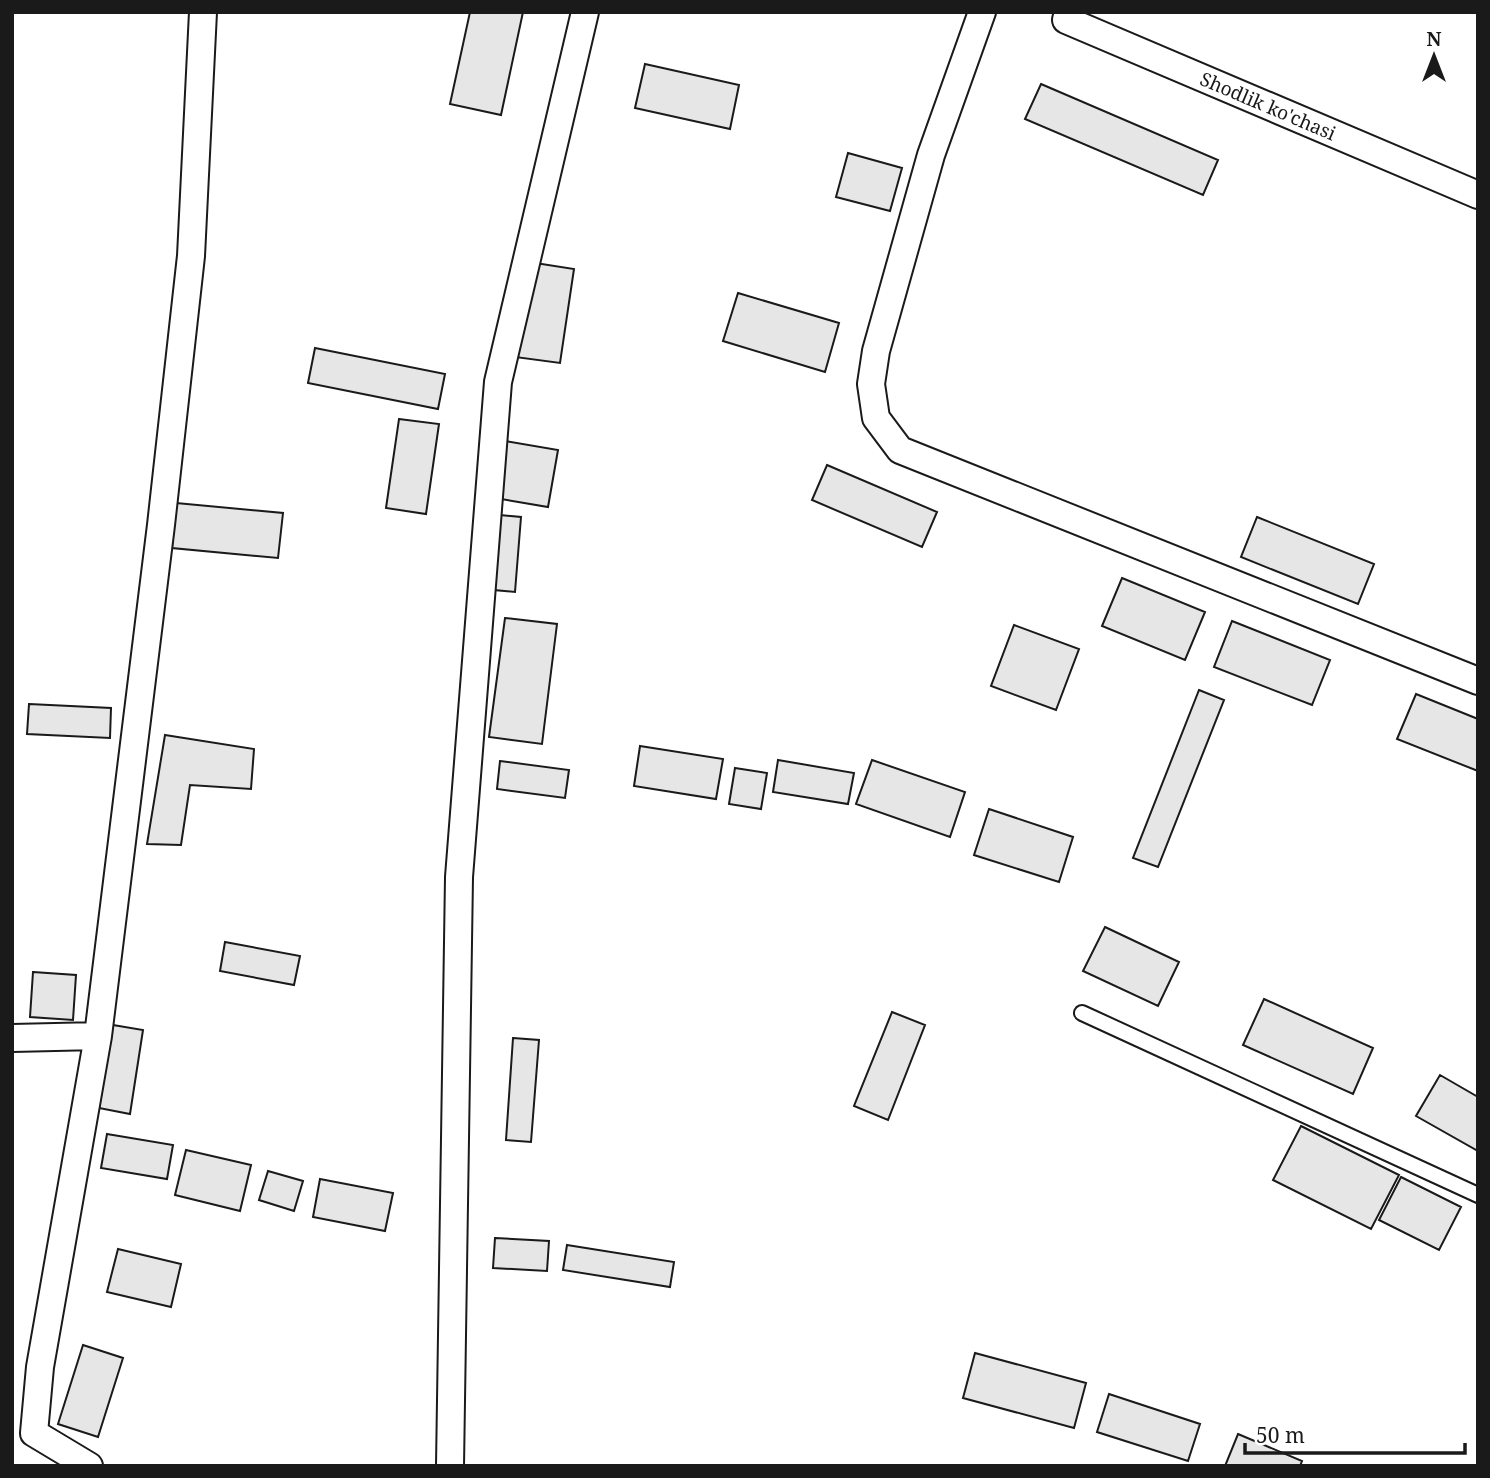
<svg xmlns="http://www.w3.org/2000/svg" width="1490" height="1478" viewBox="0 0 1490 1478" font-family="'Noto Serif',serif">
	<rect width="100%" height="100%" fill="#fff"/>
	<path fill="#e6e6e6" stroke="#1a1a1a" stroke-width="2" d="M470,12H523L501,115L450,104Z
		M645,64L739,85L730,129L635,108Z
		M1041,84L1218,160L1203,195L1025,119Z
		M848,153L902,168L890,211L836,197Z
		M529,262L574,269L560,363L515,357Z
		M738,293L839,323L825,372L723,341Z
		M315,348L445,374L438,409L308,383Z
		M399,419L439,424L426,514L386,508Z
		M505,441L558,450L548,507L495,498Z
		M827,465L937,512L922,547L812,500Z
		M176,503L283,513L278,558L172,548Z
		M500,515L521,517L515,592L494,590Z
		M1257,517L1374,564L1358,604L1241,557Z
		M1122,578L1205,612L1185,660L1102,626Z
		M505,618L557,624L542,744L489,737Z
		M1232,621L1330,660L1312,705L1214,667Z
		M1014,625L1079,649L1056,710L991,686Z
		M1199,690L1224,700L1158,867L1133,858Z
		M1416,694L1478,719V771L1397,739Z
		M29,704L111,708L110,738L27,734Z
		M165,735L254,749L251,789L190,785L181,845L147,844Z
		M640,746L723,759L716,799L634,786Z
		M778,760L854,773L848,804L773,792Z
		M872,760L965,792L950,837L856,804Z
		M500,761L569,770L565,798L497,789Z
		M735,768L767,773L761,809L729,804Z
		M989,809L1073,837L1059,882L974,855Z
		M1105,927L1179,962L1158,1006L1083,971Z
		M225,942L300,956L294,985L220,971Z
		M33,972L76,975L73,1020L30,1017Z
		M1264,999L1373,1048L1353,1094L1243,1045Z
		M892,1012L925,1025L888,1120L854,1106Z
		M113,1025L143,1030L130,1114L99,1108Z
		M513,1038L539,1040L531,1142L506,1140Z
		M1440,1075L1478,1097V1151L1416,1116Z
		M1301,1126L1399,1175L1371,1229L1273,1180Z
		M107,1134L173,1145L167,1179L101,1168Z
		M186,1150L251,1165L240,1211L175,1195Z
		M268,1171L303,1181L294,1211L259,1200Z
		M1401,1177L1461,1207L1439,1250L1379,1220Z
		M320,1179L393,1193L385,1231L313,1217Z
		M495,1238L549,1241L547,1271L493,1268Z
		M567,1245L674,1262L670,1287L563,1270Z
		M118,1249L181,1264L171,1307L107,1292Z
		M83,1345L123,1358L98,1437L58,1424Z
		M975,1353L1086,1383L1074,1428L963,1398Z
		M1109,1394L1200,1424L1188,1461L1097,1432Z
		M1238,1434L1302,1461L1300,1466H1225Z"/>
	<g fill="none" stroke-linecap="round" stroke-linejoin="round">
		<defs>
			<path id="service" d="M1082,1013L1478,1195"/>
			<path id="minor" d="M982,12L931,155L876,351L871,384L876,418L900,450L1478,681
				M1068,12L1066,20L1478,195
				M12,1038L98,1036
				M89,1466L34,1433L40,1367L98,1036L161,525L191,256L203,12
				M450,1466L459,877L498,382L585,12"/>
		</defs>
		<use href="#service" stroke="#1a1a1a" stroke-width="18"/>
		<use href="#minor" stroke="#1a1a1a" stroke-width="30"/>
		<use href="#service" stroke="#fff" stroke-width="14"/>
		<use href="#minor" stroke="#fff" stroke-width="26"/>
	</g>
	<g text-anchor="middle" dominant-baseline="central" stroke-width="5" stroke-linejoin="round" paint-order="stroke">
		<g font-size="19" fill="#1a1a1a" stroke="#fff">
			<text transform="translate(1268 106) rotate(23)">Shodlik ko'chasi</text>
		</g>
	</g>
	<rect width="1490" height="1478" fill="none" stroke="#1a1a1a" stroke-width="28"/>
	<g transform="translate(1434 56)" stroke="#ffffff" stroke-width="5" paint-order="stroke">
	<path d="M0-5L12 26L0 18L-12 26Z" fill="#1a1a1a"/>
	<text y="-10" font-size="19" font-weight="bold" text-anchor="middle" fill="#1a1a1a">N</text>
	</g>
	<path d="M1245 1443v10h220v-10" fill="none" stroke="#1a1a1a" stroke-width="3.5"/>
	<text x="1256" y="1443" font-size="21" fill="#1a1a1a" stroke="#ffffff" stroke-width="5" paint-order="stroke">50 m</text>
</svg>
